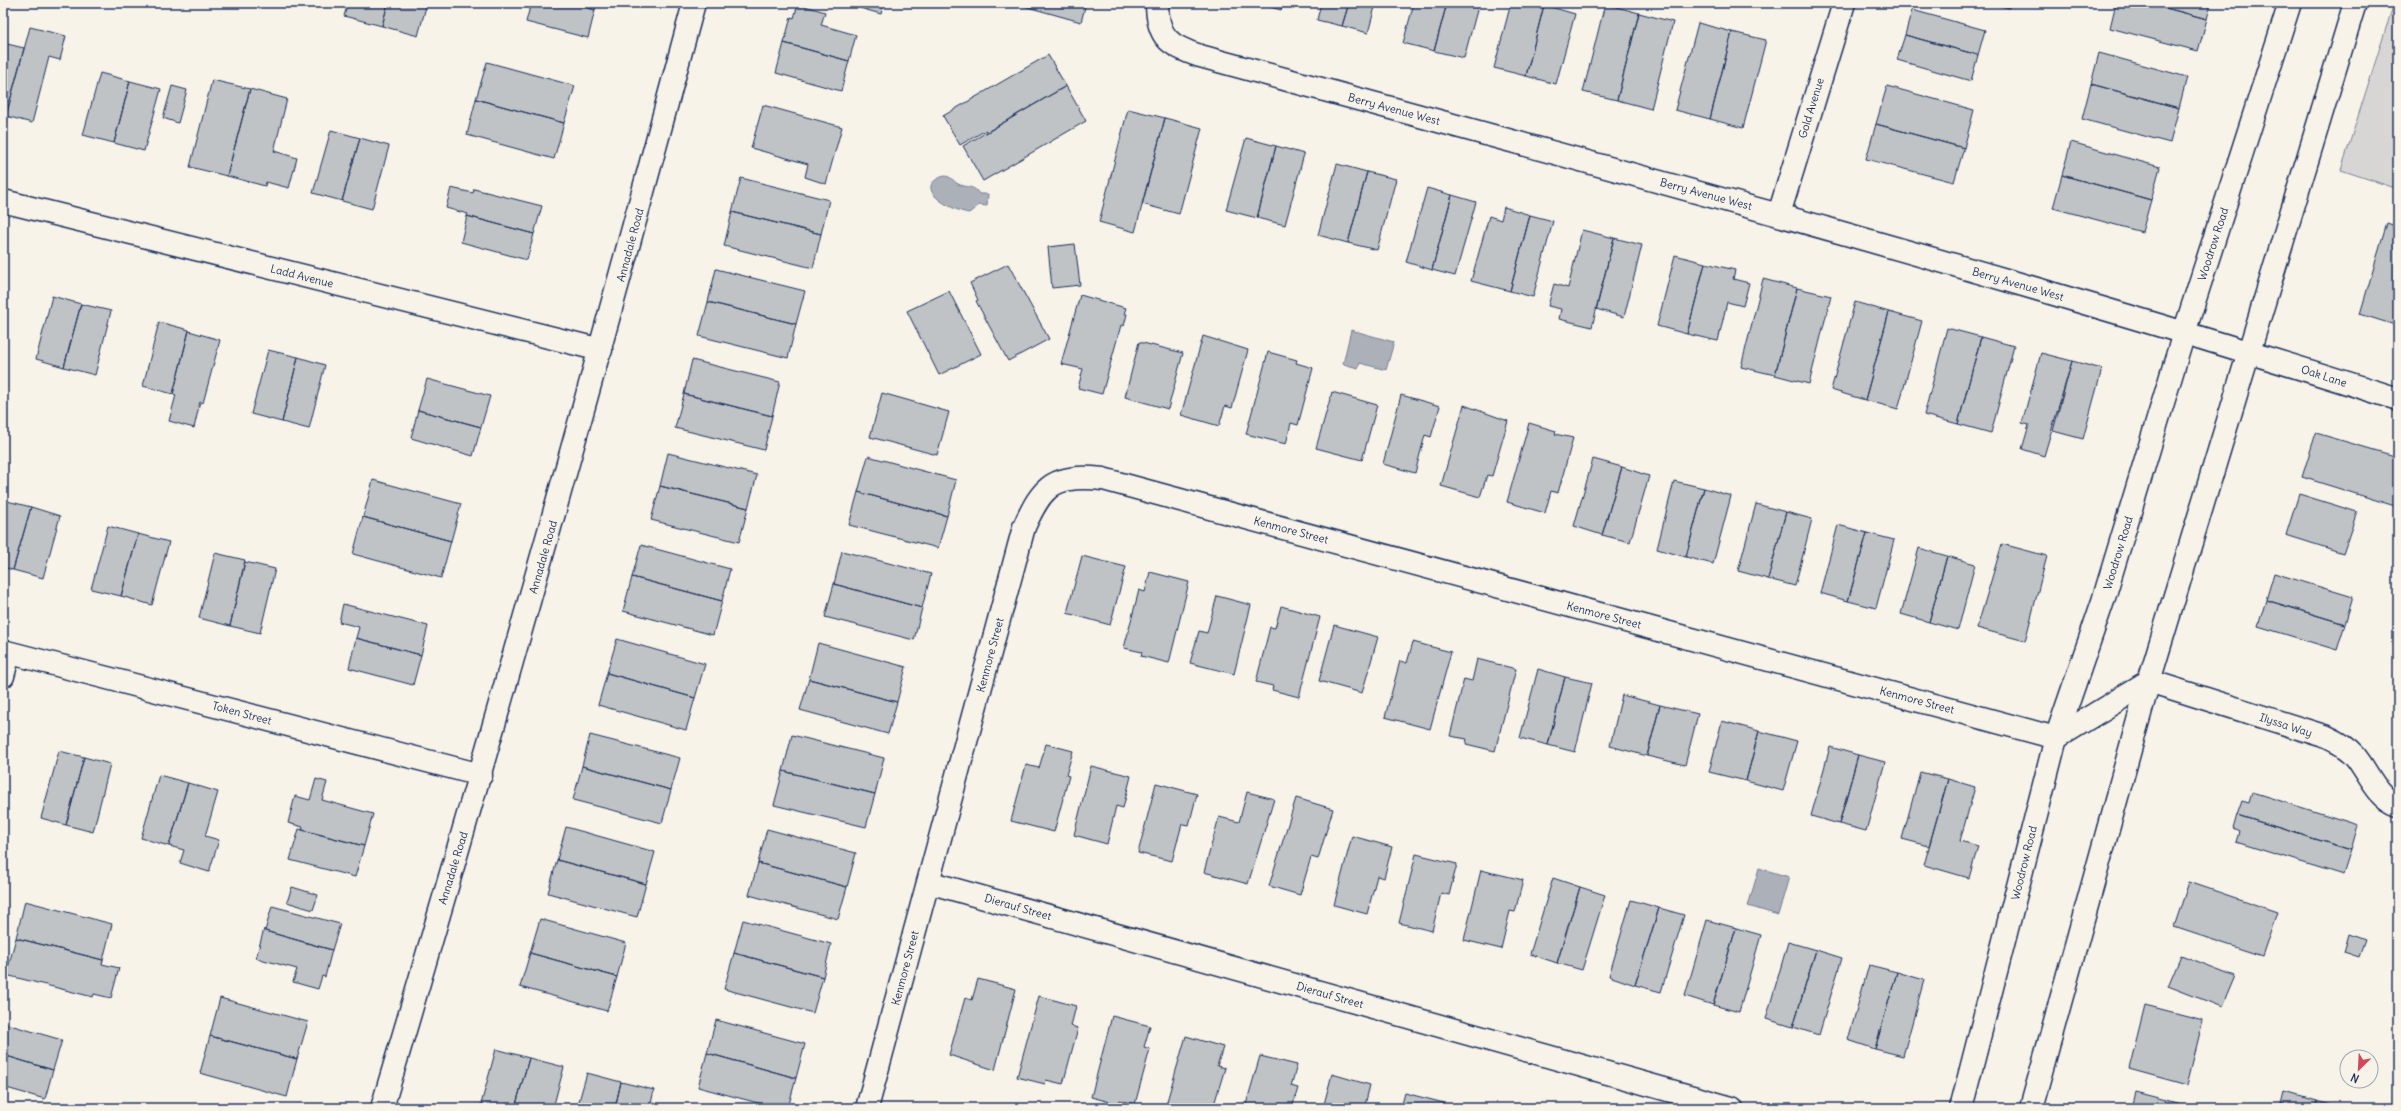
<svg xmlns="http://www.w3.org/2000/svg" width="2401" height="1111" viewBox="0 0 2401 1111" font-family="Delius,sans-serif">
	<rect width="100%" height="100%" fill="#f7f3e8"/>
	<filter id="ink" filterUnits="userSpaceOnUse"><feTurbulence type="fractalNoise" baseFrequency=".025" numOctaves="2"/><feDisplacementMap in="SourceGraphic" scale="8" xChannelSelector="R" yChannelSelector="G"/><feConvolveMatrix kernelMatrix="1 2 1 2 8 2 1 2 1" color-interpolation-filters="sRGB"/></filter>
	<g filter="url(#ink)">
		<path fill="#d7d6d4" stroke="#798299" d="M2394,3H2398V189L2341,170Z"/>
		<path fill="#acb0b9" stroke="#727c95" d="M944,176C951,176 952,180 958,184C966,188 974,185 979,194H988L987,206L979,205L969,213C953,211 909,188 944,176Z
			M1351,330L1394,342L1386,370L1360,363L1358,368L1343,364Z
			M1759,868L1789,877L1778,915L1748,906Z"/>
		<path fill="#c0c3c5" stroke="#1b2f5e" d="M348,3H388L382,26L344,16Z
			M388,3H427L418,36L382,26Z
			M531,3H571L595,10L588,38L526,22Z
			M571,3H597L595,10Z
			M842,3H884L881,14Z
			M1013,3H1086L1081,22Z
			M1256,3H1283L1281,10Z
			M1321,3H1349L1342,26L1317,20Z
			M1349,3H1376L1368,33L1342,26Z
			M1414,3H1447L1434,51L1403,43Z
			M1447,3H1479L1464,58L1434,51Z
			M1511,3L1544,5L1526,76L1494,68Z
			M1988,3H2010L2009,8Z
			M2116,3H2147L2207,19L2198,51L2110,28Z
			M2147,3H2211L2207,19Z
			M798,4L825,12L821,25L856,35L849,61L784,43L791,17L794,18Z
			M1605,4L1639,13L1617,100L1583,92Z
			M1544,5L1575,14L1556,84L1526,76Z
			M1912,10L1985,30L1978,55L1905,35Z
			M1639,13L1673,22L1651,109L1617,100Z
			M1698,23L1732,32L1710,119L1675,110Z
			M30,27L66,36L60,60L49,57L32,123L6,116Z
			M1732,32L1766,40L1743,128L1710,119Z
			M1905,35L1978,55L1971,81L1897,60Z
			M3,43L24,48L6,116L3,115Z
			M784,43L849,61L841,91L776,73Z
			M2099,53L2187,77L2179,108L2091,84Z
			M1048,55L1066,86L986,133V130L960,145L943,116Z
			M487,62L575,86L564,123L476,99Z
			M100,73L130,81L114,143L83,135Z
			M212,80L250,89L227,176L190,167Z
			M130,81L161,89L144,151L114,143Z
			M2091,84L2179,108L2170,143L2082,119Z
			M172,86L187,90L178,123L163,118Z
			M1066,86L1086,121L983,181L963,146Z
			M1887,86L1974,110L1964,148L1876,124Z
			M250,89L287,99L274,151L297,158L289,188L266,182L265,186L227,176Z
			M476,99L564,123L554,159L467,135Z
			M763,105L842,127L826,184L805,177L808,164L751,148Z
			M1128,109L1165,118L1135,232L1099,222Z
			M1165,118L1202,128L1179,214L1142,204Z
			M1876,124L1964,148L1954,182L1866,159Z
			M331,130L360,138L342,201L313,193Z
			M360,138L389,146L372,209L342,201Z
			M1246,138L1276,146L1257,218L1226,210Z
			M2071,142L2160,167L2151,200L2062,175Z
			M1276,146L1304,154L1285,225L1257,218Z
			M1337,164L1367,172L1348,243L1318,235Z
			M1367,172L1396,179L1377,250L1348,243Z
			M2062,175L2151,200L2142,232L2053,208Z
			M741,178L829,200L821,234L732,212Z
			M451,188L473,193L474,189L542,206L534,234L467,216L468,214L446,208Z
			M1427,188L1452,195L1432,270L1406,262Z
			M1452,195L1476,202L1455,276L1432,270Z
			M1504,207L1530,215L1510,291L1471,281L1489,216L1501,220Z
			M732,212L821,234L813,268L724,246Z
			M1530,215L1553,221L1533,297L1510,291Z
			M467,216L534,234L527,260L461,242Z
			M2387,223L2398,227V326L2360,314Z
			M1582,230L1614,238L1592,327L1559,319L1561,309L1548,306L1554,284L1568,288Z
			M1614,238L1642,245L1624,317L1596,309Z
			M1075,244L1080,285L1052,288L1048,247Z
			M1675,255L1705,263L1687,334L1657,326Z
			M1705,263L1735,270L1733,279L1749,283L1743,306L1727,302L1718,341L1687,334Z
			M1008,264L1049,339L1008,361L976,301L978,300L970,283Z
			M716,269L805,291L796,324L708,302Z
			M1763,279L1797,288L1775,375L1741,367Z
			M1797,288L1831,296L1809,384L1775,375Z
			M949,291L981,354L939,375L907,311Z
			M1080,295L1126,308L1124,314H1127L1124,326L1121,325L1102,394L1078,388L1083,369L1061,364Z
			M52,296L81,304L64,367L36,359Z
			M708,302L796,324L788,358L699,336Z
			M1855,302L1889,312L1865,400L1831,390Z
			M81,304L111,311L95,375L64,367Z
			M1889,312L1922,321L1898,409L1865,400Z
			M159,322L189,330L173,394L143,386Z
			M1947,328L1981,337L1958,424L1924,415Z
			M189,331L220,340L203,403L200,402L194,428L169,421L176,395L173,394Z
			M1203,336L1248,350L1232,408L1225,406L1219,426L1181,415Z
			M1981,337L2014,346L1991,433L1958,424Z
			M1139,342L1183,353L1168,409L1125,397Z
			M268,350L298,357L282,422L251,414Z
			M1268,352L1297,360L1296,363L1313,368L1298,425L1291,423L1286,444L1246,434Z
			M2041,353L2072,361L2044,456L2022,449L2029,425L2022,423Z
			M298,357L325,365L309,429L282,422Z
			M692,360L780,382L772,416L684,394Z
			M2072,361L2102,369L2083,439L2053,431Z
			M427,379L490,396L481,427L418,410Z
			M1332,392L1377,405L1362,460L1316,448Z
			M882,393L949,412L937,455L870,437Z
			M684,394L772,416L764,450L675,428Z
			M1401,395L1440,406L1431,437L1425,435L1415,473L1383,464Z
			M1464,405L1508,421L1492,476L1487,475L1480,497L1441,486Z
			M418,410L481,427L473,456L411,438Z
			M1529,423L1556,431L1555,434L1573,438L1558,493L1551,491L1545,513L1507,502Z
			M2316,433L2398,457V507L2302,477Z
			M668,453L757,475L748,508L660,486Z
			M868,456L956,480L947,516L858,492Z
			M1593,459L1622,467L1602,535L1574,526Z
			M1622,467L1649,476L1630,542L1602,535Z
			M373,480L461,504L451,541L363,517Z
			M1674,481L1704,488L1686,557L1657,549Z
			M660,486L748,508L739,542L651,520Z
			M1704,488L1731,496L1713,564L1686,557Z
			M858,492L947,516L938,548L849,525Z
			M2299,494L2357,512L2343,553L2286,535Z
			M3,500L31,507L13,570L3,567Z
			M1756,504L1786,512L1768,579L1738,571Z
			M31,507L60,516L43,578L13,570Z
			M1786,512L1812,519L1795,586L1768,579Z
			M363,517L451,541L441,578L353,554Z
			M1838,525L1867,533L1848,601L1820,593Z
			M108,526L138,534L121,596L91,589Z
			M1867,533L1894,540L1876,608L1848,601Z
			M138,534L169,542L152,605L121,596Z
			M2002,544L2047,556L2025,641L1977,628Z
			M641,545L730,569L722,601L632,577Z
			M1919,548L1947,556L1929,622L1901,614Z
			M842,551L931,574L922,608L834,584Z
			M215,553L245,560L230,626L199,618Z
			M1082,556L1126,567L1110,625L1067,613Z
			M1947,556L1975,564L1958,630L1929,622Z
			M245,562L275,569L260,633L230,626Z
			M1150,572L1189,582L1169,663L1141,656L1142,652L1124,648L1139,590L1145,592Z
			M2274,573L2353,597L2345,624L2266,600Z
			M632,577L722,601L713,635L623,611Z
			M834,584L922,608L914,640L825,617Z
			M1217,596L1251,605L1234,674L1190,663L1199,631L1207,633Z
			M2266,600L2345,624L2337,650L2258,626Z
			M343,604L428,626L421,655L356,638L359,627L339,622Z
			M1281,606L1320,617L1299,697L1272,690L1273,686L1256,682L1270,627L1275,628Z
			M1334,625L1378,637L1362,693L1319,681Z
			M356,638L421,655L413,685L349,668Z
			M617,639L705,664L695,698L607,673Z
			M1413,642L1451,652L1430,729L1385,717L1400,661L1407,663Z
			M818,643L906,667L897,702L809,679Z
			M1477,659L1516,669L1495,751L1466,744L1467,739L1450,736L1464,679L1472,681Z
			M1538,669L1565,677L1548,745L1520,738Z
			M607,673L695,698L686,730L598,705Z
			M1565,677L1592,683L1575,752L1548,745Z
			M809,679L897,702L888,734L800,710Z
			M1622,695L1660,705L1647,756L1610,746Z
			M1660,705L1698,714L1685,765L1647,756Z
			M1722,721L1759,731L1746,781L1709,772Z
			M1759,731L1797,741L1783,791L1746,781Z
			M590,735L680,758L671,790L582,766Z
			M792,735L884,758L875,794L783,771Z
			M1046,744L1073,751L1066,775L1069,776L1054,832L1011,821L1026,765L1039,768Z
			M1830,747L1858,755L1839,824L1811,816Z
			M59,751L84,757L66,825L41,818Z
			M1858,755L1885,762L1866,831L1839,824Z
			M84,757L110,764L93,832L66,825Z
			M582,766L671,790L662,823L573,800Z
			M1091,766L1131,776L1123,808L1116,806L1107,844L1074,835Z
			M783,771L875,794L866,827L774,805Z
			M1920,772L1948,779L1929,846L1902,839Z
			M159,775L188,783L169,846L141,838Z
			M316,779L327,782L322,800L373,814L364,846L302,830L303,827L288,823L295,796L310,800Z
			M1948,779L1975,787L1960,841L1978,846L1969,878L1924,865Z
			M188,783L218,792L205,836L219,840L209,872L180,863L184,850L169,846Z
			M1156,783L1197,794L1189,825L1182,824L1172,861L1138,853Z
			M1247,792L1274,799L1248,884L1204,872L1219,817L1239,822Z
			M2252,792L2358,825L2351,850L2237,815L2242,801L2249,803Z
			M1296,798L1333,809L1318,859L1311,857L1300,895L1269,886Z
			M2237,815L2351,850L2343,875L2236,842L2239,832L2233,829Z
			M566,827L655,852L646,884L557,860Z
			M299,829L364,846L355,877L290,860Z
			M767,829L856,853L847,887L758,863Z
			M1352,836L1392,847L1384,878L1377,876L1367,914L1334,905Z
			M1416,854L1457,864L1449,895L1441,893L1432,931L1399,923Z
			M557,860L646,884L637,917L548,893Z
			M758,863L847,887L838,919L749,895Z
			M1481,870L1523,880L1515,912L1510,911L1501,949L1464,940Z
			M1553,878L1580,887L1557,963L1530,954Z
			M2189,882L2277,912L2262,956L2174,927Z
			M292,887L318,895L313,910L287,902Z
			M1580,887L1605,895L1582,970L1557,963Z
			M1631,900L1659,908L1635,985L1609,976Z
			M25,901L112,924L103,960L16,938Z
			M272,906L340,924L332,950L265,931Z
			M1659,908L1684,915L1661,992L1635,985Z
			M540,919L626,943L617,977L530,953Z
			M743,920L831,944L823,977L734,953Z
			M1707,920L1736,928L1713,1005L1685,996Z
			M1736,928L1761,935L1739,1012L1713,1005Z
			M264,929L265,931L332,950L325,977L322,976L318,989L293,982L297,969L256,958Z
			M2349,934L2365,940L2359,957L2344,952Z
			M16,938L103,960L102,964L119,968L111,998L94,994L93,997L6,975Z
			M1788,942L1816,950L1793,1027L1766,1019Z
			M1816,950L1842,958L1819,1035L1793,1027Z
			M530,953L617,977L607,1011L520,987Z
			M734,953L823,977L813,1013L724,989Z
			M2181,955L2235,976L2222,1007L2168,986Z
			M1869,965L1897,972L1875,1049L1848,1040Z
			M1897,972L1924,980L1903,1056L1875,1049Z
			M978,979L1016,989L995,1070L949,1055L965,998L972,1000Z
			M1039,996L1076,1006L1071,1026L1078,1028L1063,1084L1046,1080L1045,1084L1017,1077Z
			M220,998L308,1022L297,1059L210,1036Z
			M2145,1005L2203,1020L2187,1085L2129,1069Z
			M1112,1016L1150,1026L1144,1047L1150,1049L1135,1104L1120,1100L1118,1104L1091,1097Z
			M716,1020L805,1044L796,1078L707,1053Z
			M3,1023L62,1040L53,1070L3,1055Z
			M210,1036L297,1059L287,1097L200,1073Z
			M1186,1036L1223,1047L1217,1066L1225,1068L1213,1108H1165Z
			M496,1049L529,1058L515,1108H480Z
			M707,1053L796,1078L788,1108H777L698,1087Z
			M3,1055L53,1070L45,1099L3,1087Z
			M1260,1056L1297,1065L1291,1086L1298,1088L1292,1108H1245Z
			M529,1058L564,1067L553,1108H515Z
			M587,1073L621,1082L615,1108H577Z
			M1332,1074L1370,1085L1365,1105L1371,1108H1323Z
			M621,1082L654,1090L650,1108H615Z
			M2135,1092L2166,1100L2163,1108H2131Z
			M2284,1092L2315,1101L2314,1108H2280Z
			M1405,1093L1444,1103L1443,1108H1401Z
			M2166,1100L2195,1108H2163Z
			M2315,1101L2342,1108H2314Z
			M755,1105L765,1108H754Z"/>
		<g fill="none" stroke-linecap="round" stroke-linejoin="round">
			<defs>
				<path id="street" d="M1157,3C1157,37 1169,46 1200,56C1600,165 2002,273 2398,399
					M3,201L601,350
					M1779,214L1844,3
					M3,651L481,775
					M3,676L9,653
					M928,882L1732,1108
					M867,1108L1024,527C1043,484 1055,474 1103,479L2056,738L2149,681L2327,737C2338,742 2347,747 2355,756C2369,773 2376,797 2398,805"/>
				<path id="secondary" d="M382,1108C491,741 595,373 694,3
					M1961,1108L2056,738L2103,601L2184,333L2290,3
					M2031,1108L2149,681L2355,3"/>
			</defs>
			<use href="#street" stroke="#1b2f5e" stroke-width="25"/>
			<use href="#secondary" stroke="#1b2f5e" stroke-width="25"/>
			<use href="#street" stroke="#f7f3e8" stroke-width="22"/>
			<use href="#secondary" stroke="#f7f3e8" stroke-width="22"/>
		</g>
	</g>
	<g text-anchor="middle" dominant-baseline="central" stroke-width="3" stroke-linejoin="round" paint-order="stroke">
		<g font-size="11" fill="#1b2f5e" stroke="#f7f3e8">
			<text transform="translate(1811 108) rotate(-73)">Gold Avenue</text>
			<text transform="translate(1394 109) rotate(15)">Berry Avenue West</text>
			<text transform="translate(1706 194) rotate(15)">Berry Avenue West</text>
			<text transform="translate(2213 244) rotate(-72)">Woodrow Road</text>
			<text transform="translate(630 245) rotate(-75)">Annadale Road</text>
			<text transform="translate(302 276) rotate(14)">Ladd Avenue</text>
			<text transform="translate(2018 284) rotate(16)">Berry Avenue West</text>
			<text transform="translate(2324 376) rotate(18)">Oak Lane</text>
			<text transform="translate(1291 530) rotate(15)">Kenmore Street</text>
			<text transform="translate(2118 553) rotate(-73)">Woodrow Road</text>
			<text transform="translate(543 557) rotate(-74)">Annadale Road</text>
			<text transform="translate(1604 615) rotate(15)">Kenmore Street</text>
			<text transform="translate(990 655) rotate(-75)">Kenmore Street</text>
			<text transform="translate(1917 700) rotate(15)">Kenmore Street</text>
			<text transform="translate(242 713) rotate(15)">Token Street</text>
			<text transform="translate(2286 725) rotate(18)">Ilyssa Way</text>
			<text transform="translate(2024 863) rotate(-76)">Woodrow Road</text>
			<text transform="translate(453 868) rotate(-73)">Annadale Road</text>
			<text transform="translate(1018 907) rotate(16)">Dierauf Street</text>
			<text transform="translate(905 968) rotate(-75)">Kenmore Street</text>
			<text transform="translate(1330 995) rotate(16)">Dierauf Street</text>
		</g>
	</g>
	<rect width="2401" height="1111" fill="none" stroke="#f7f3e8" stroke-width="16"/>
	<rect x="8" y="8" width="2385" height="1095" fill="none" stroke="#1b2f5e" stroke-width="1.5" filter="url(#ink)"/>
	<g transform="translate(2359 1069) rotate(204)"><circle r="19" fill="#f7f3e8" stroke="#9fa5b1"/>
	<path d="M0-3L7 15L0 10L-7 15Z" fill="#d1495b"/>
	<text y="-6" font-size="11" font-weight="bold" text-anchor="middle" fill="#1b2f5e">N</text>
	</g>
</svg>
